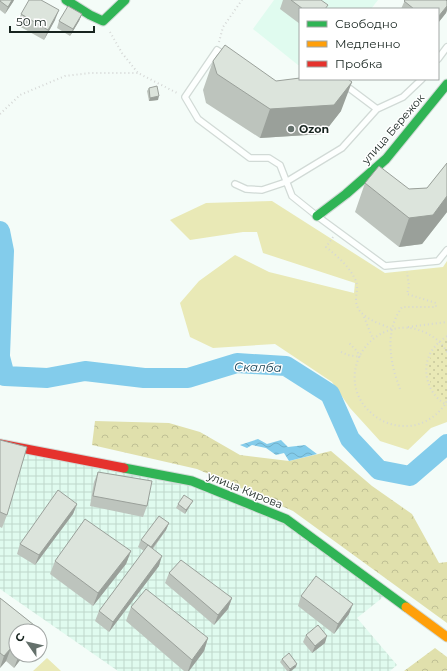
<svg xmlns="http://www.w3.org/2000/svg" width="447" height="671" viewBox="0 0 447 671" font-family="Montserrat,sans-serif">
	<defs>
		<pattern id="industrial-grid" width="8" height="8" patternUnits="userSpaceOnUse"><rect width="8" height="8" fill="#e0fbef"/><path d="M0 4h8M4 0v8" fill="none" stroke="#bfd7cc"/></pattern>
		<pattern id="forest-crowns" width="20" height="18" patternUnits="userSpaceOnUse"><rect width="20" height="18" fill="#e0e0ac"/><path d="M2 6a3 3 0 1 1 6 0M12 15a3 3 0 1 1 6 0" fill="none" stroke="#bfc094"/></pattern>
		<pattern id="park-dots" width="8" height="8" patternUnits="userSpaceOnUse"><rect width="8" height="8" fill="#e9e9b6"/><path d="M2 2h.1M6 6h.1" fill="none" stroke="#c7c89c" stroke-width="1.8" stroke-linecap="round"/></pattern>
		<pattern id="water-waves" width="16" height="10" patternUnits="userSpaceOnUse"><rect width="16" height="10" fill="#83cceb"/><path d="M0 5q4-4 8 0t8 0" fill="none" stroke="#70afc9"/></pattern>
	</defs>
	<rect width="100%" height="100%" fill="#f4fcf8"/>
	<path fill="#e0fbef" d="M274,0H378L371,9H300V65H298L253,29Z"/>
	<path fill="url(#industrial-grid)" d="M0,448L188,484L283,522L387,594L357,618L397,665L390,671H118L0,589Z"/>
	<path fill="#e9e9b6" d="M272,201L385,273L443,267L447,261V422L431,428L408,450L380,441L350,408L332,382L275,344L213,348L190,337L180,303L199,281L235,255L269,272L354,293L355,283L263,253L257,232H243L190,240L170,220L206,203Z
		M47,658L61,671H33Z"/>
	<path fill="url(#forest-crowns)" d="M95,421L169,423L200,432L240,455L289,461L331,451L372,486L412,514L439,563L447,562V623L293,511L197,469L92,445Z
		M435,648L447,657V671H404Z"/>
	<path fill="url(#park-dots)" d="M447,338V403C439,397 433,391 430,381C425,367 432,345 447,338Z"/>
	<path fill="url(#water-waves)" d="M258,439L267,444L281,440L288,447L305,445L317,454L289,461L284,453L276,455L266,448L252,445L247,448L240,445Z"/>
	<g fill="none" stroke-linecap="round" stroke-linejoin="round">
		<path stroke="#83cceb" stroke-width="20" d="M0,231L4,251L0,355
			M0,357L5,376L47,378L85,371L144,378H188L237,363L286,366L330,394L350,439L379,470L410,476L447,444"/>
		<defs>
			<path id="lane" d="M226,56L217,50L185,97L198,119L250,158H269L280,165L292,196L317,216L385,266L438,261L447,250
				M438,59L447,47
				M337,79L377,109L403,97L422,79
				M235,184L246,189L262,190L286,182L342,148L377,109"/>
			<path id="fast" d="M66,0L90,15L103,21L125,0
				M317,216L346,194L386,159L447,84
				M124,468L192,481L286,519L406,607"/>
			<path id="slow" d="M406,607L447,637"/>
			<path id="jam" d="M0,444L124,468"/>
		</defs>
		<use href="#lane" stroke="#d1dad6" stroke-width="8"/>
		<use href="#fast" stroke="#d1dad6" stroke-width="11"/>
		<use href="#slow" stroke="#d1dad6" stroke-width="11"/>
		<use href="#jam" stroke="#d1dad6" stroke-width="11"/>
		<path stroke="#d5d7d6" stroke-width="2" stroke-dasharray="1 3" stroke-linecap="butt" d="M110,32L122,53L138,73L179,94
			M219,42L223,27L242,0
			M0,114L20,95L65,76L90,73H138
			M333,237L326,247C337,256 349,266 355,279C359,286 356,292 356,300C356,317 379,323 392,329
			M364,317L373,339
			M408,327L447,322
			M447,336C440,341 434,346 430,354C421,372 429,396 447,405
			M341,352L348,355L360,357L357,351L348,342
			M447,352C440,339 425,330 410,328C383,325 358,345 355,372C351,401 377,426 404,426C421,427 439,416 447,401
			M400,389C390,363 384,332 402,307H436V303L407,294L409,286L407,272"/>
		<use href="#lane" stroke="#fdfffe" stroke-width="5.5"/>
		<use href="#fast" stroke="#30b455" stroke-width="9"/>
		<use href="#slow" stroke="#ff9f0a" stroke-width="9"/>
		<use href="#jam" stroke="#e5322d" stroke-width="9"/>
	</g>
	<path fill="#bdc4bd" d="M0,0H14L5,14L0,10Z
		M283,0H321L326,9H300V24L280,9Z
		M405,0H446L447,1V10L446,13L438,23V9H401Z
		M21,14L55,20L44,40L17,25Z
		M82,14L79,21L70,36L57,28L59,21Z
		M213,61L276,81L341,111L323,134L260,138L206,103L203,90Z
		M149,88L158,100L149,101L147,91Z
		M447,163V212L422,244L399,247L355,212L365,183L409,189L427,188Z
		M0,440L7,515L2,528L0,527Z
		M98,472L147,506L143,517L90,506L94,482Z
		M193,501L191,504L185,514L176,508L178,504Z
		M77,504L73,514L35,565L17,554L20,544Z
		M169,523L166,530L153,549L159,566L109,632L95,621L99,611L144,551L138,547L141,540Z
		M131,551L126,564L93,606L50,574L55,561Z
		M169,573L232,598L228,609L214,625L165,583Z
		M301,596L349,614L334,634L298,606Z
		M0,598L39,629L38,631H16V655H24L14,668L6,661L0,668Z
		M131,607L208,638L204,651L189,671H184L126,621Z
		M306,635L325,643L312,653L303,642Z
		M282,659L296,667L291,671H287L280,662Z"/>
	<path fill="#9aa09a" d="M12,0H14L13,2L5,14L8,7Z
		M447,6V10L446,13L438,23V17Z
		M59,10L55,20L44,40L48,30Z
		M82,14L79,21L70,36L73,29Z
		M352,82L341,111L323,134L260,138L270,109Z
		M159,96L158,100L149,101L150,98Z
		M447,196V212L422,244L399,247L409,218Z
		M193,501L191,504L185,514L186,510Z
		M77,504L73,514L35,565L39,555Z
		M169,523L166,530L148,554L151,547Z
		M131,551L126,564L93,606L98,593Z
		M162,556L159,566L109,632L113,622Z
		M232,598L228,609L214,625L218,615Z
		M353,604L349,614L334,634L338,624Z
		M327,636L325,643L312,653L315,646Z
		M208,638L204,651L189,671H188L192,660Z
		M11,648L6,661L0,668L4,656Z
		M19,655H24L14,668Z
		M297,664L296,667L291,671H289L290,669Z"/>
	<path fill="#dce4dc" stroke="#9aa09a" d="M0,0H12L8,7L0,1Z
		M29,0H41L59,10L48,30L21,14Z
		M291,0H321L328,5L325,9H303Z
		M405,0H446L447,1V6L438,17V9H414L404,1Z
		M68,6L82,14L73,29L59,21Z
		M225,45L276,81L300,78V79H348L352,82L334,105L270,109L217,74L213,61Z
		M157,86L159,96L150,98L149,88Z
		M447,163V196L433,215L409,218L365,183L379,166L409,189L427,188Z
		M0,440L27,447L7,515L0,512Z
		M98,472L152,481L147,506L93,496Z
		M58,490L77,504L39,555L20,544Z
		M184,495L193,501L186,510L178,504Z
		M159,516L169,523L151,547L141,540Z
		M85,519L131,551L98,593L55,561Z
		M148,545L162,556L113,622L99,611Z
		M181,560L232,598L218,615L169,573Z
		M316,576L353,604L338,624L301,596Z
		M146,589L208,638L192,660L131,607Z
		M0,598L39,629L37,631H16V652L11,648L4,656L0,653Z
		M318,625L327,636L315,646L306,635Z
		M289,653L297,664L290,669L282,659Z"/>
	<circle fill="#64706b" stroke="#fff" stroke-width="1.5" cx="291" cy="129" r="4"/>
	<g text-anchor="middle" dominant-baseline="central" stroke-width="3" stroke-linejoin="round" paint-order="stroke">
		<g font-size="11" font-weight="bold" fill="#17241f" stroke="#fff" text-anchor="start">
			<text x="299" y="129">Ozon</text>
		</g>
		<g font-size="11" fill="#17241f" stroke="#fff">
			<text transform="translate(393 129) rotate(-49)">улица Бережок</text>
			<text transform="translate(245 490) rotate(22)">улица Кирова</text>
		</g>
		<g font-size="12" font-style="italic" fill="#154054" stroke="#fff">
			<text transform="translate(258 367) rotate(1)">Скалба</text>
		</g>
	</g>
	<rect x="299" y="8" width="140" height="72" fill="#ffffff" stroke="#a2a7a5"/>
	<rect x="307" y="21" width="20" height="6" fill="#30b455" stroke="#a2a7a5"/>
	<text x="335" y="28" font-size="12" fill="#17241f">Свободно</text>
	<rect x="307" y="41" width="20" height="6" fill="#ff9f0a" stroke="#a2a7a5"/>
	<text x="335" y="48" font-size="12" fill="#17241f">Медленно</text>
	<rect x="307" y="61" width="20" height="6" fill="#e5322d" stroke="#a2a7a5"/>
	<text x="335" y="68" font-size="12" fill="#17241f">Пробка</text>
	<g transform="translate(28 643) rotate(304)"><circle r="19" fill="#ffffff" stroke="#a2a7a5"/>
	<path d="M0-3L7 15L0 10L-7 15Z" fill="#64706b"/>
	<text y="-6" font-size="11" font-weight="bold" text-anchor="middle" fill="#17241f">С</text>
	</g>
	<path d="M10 26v6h84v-6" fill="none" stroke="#17241f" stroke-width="2"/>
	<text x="16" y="26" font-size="12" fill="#17241f" stroke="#ffffff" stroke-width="3" paint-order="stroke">50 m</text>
</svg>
